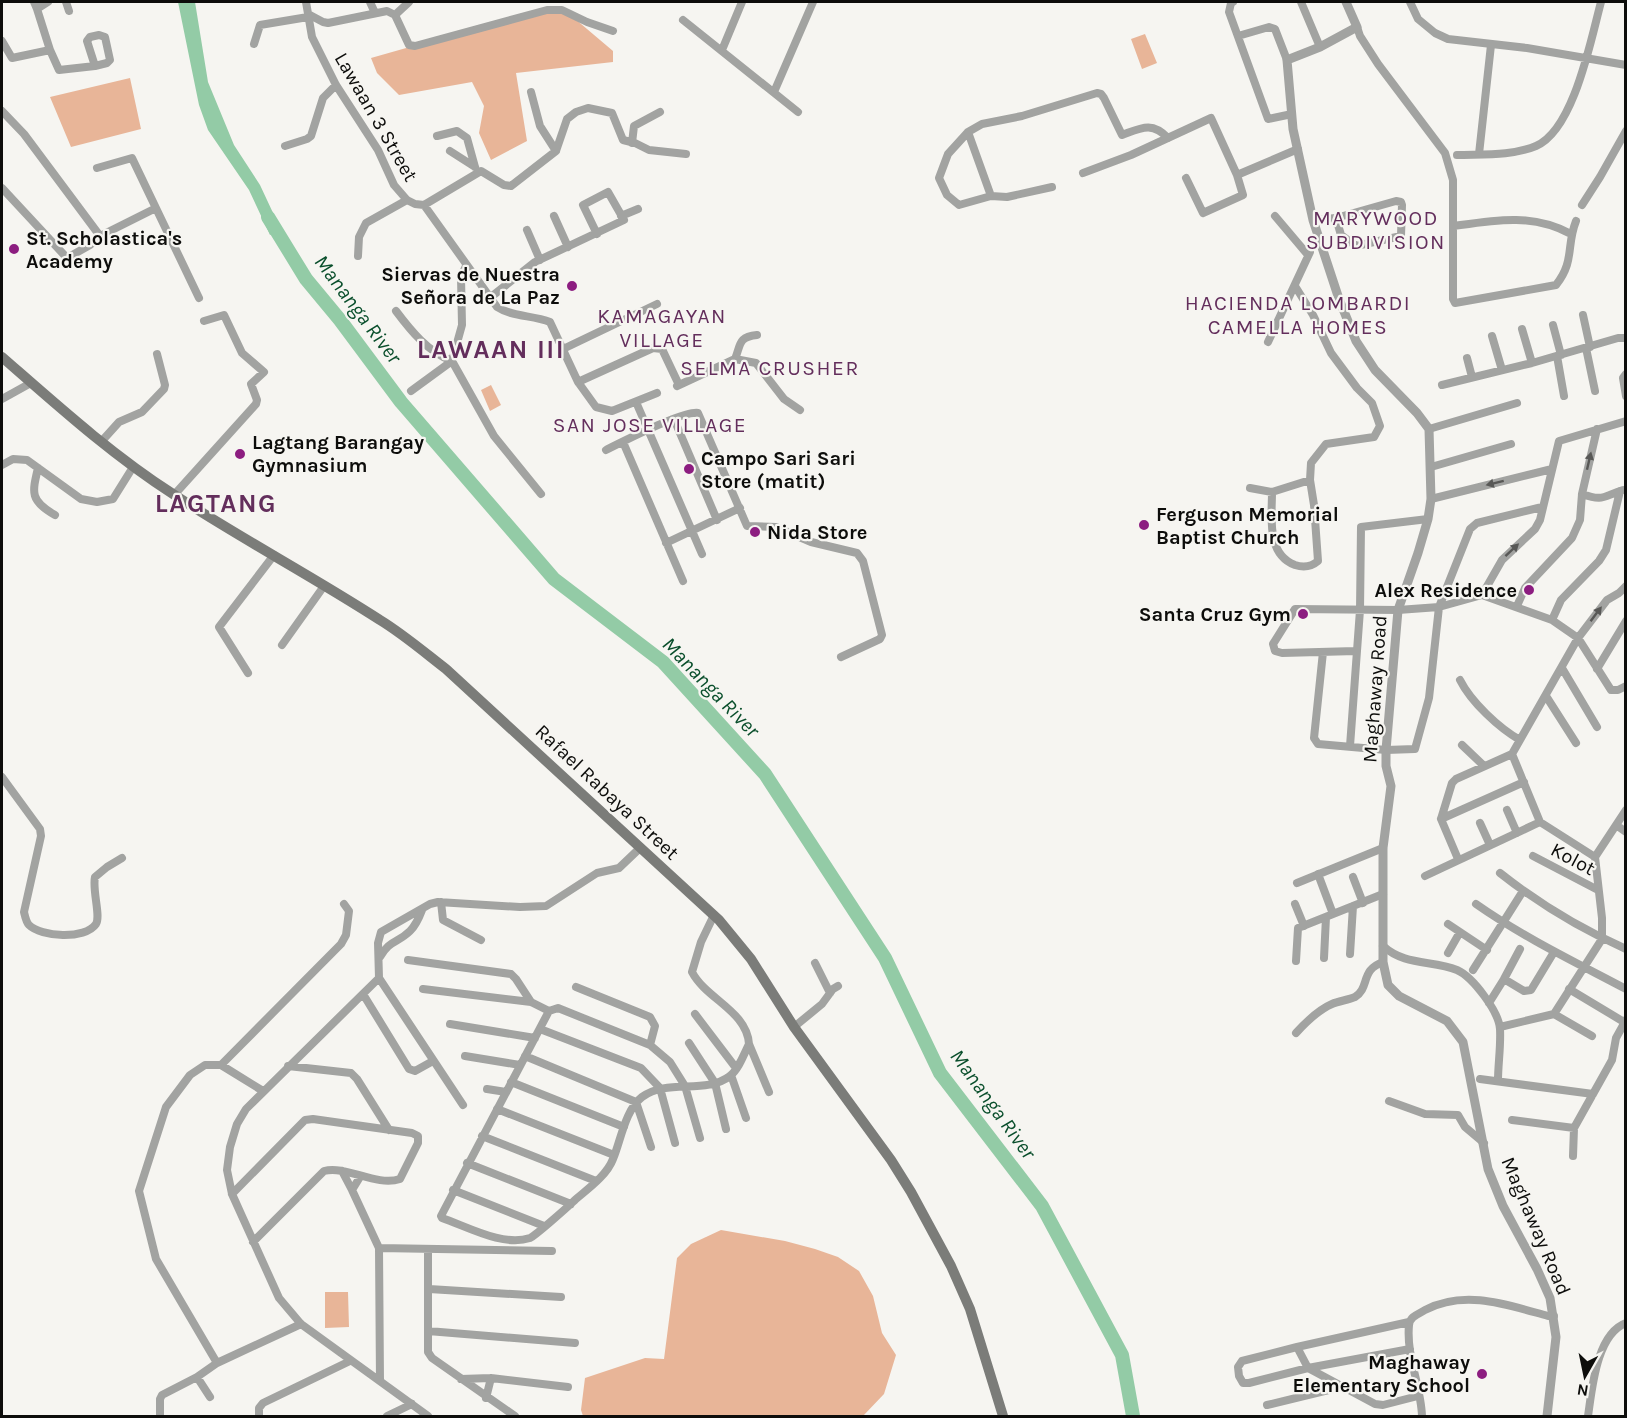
<svg xmlns="http://www.w3.org/2000/svg" width="1627" height="1418" viewBox="0 0 1627 1418" font-family="Karla,sans-serif">
	<rect width="100%" height="100%" fill="#f6f5f1"/>
	<path fill="#e8b598" d="M561,7L613,51V62L516,73L527,141L491,160L479,133L484,106L472,82L399,95L377,73L371,58L540,10Z
		M1145,34L1157,63L1142,69L1131,39Z
		M130,78L141,129L71,147L50,97Z
		M491,385L501,405L490,411L481,390Z
		M721,1230L785,1241L815,1249L838,1257L859,1271L873,1296L882,1333L896,1355L884,1394L863,1416H583L581,1410L585,1378L645,1358L664,1359L677,1258L691,1244Z
		M325,1292H348L349,1327L325,1328Z"/>
	<path fill="#93cba6" d="M178,2H195L208,82L234,145L260,185L281,230L270,235L249,190L208,130L199,105Z"/>
	<g fill="none" stroke-linecap="round" stroke-linejoin="round">
		<path stroke="#93cba6" stroke-width="14" d="M268,217L306,279L340,320L401,402L554,579L663,662L765,774L885,958L940,1073L1042,1206L1122,1355L1133,1416"/>
		<path stroke="#a2a3a1" stroke-width="8" d="M34,2L37,9L48,2
			M66,2L69,11
			M306,2L312,37L336,85L378,150L394,185L407,200L415,204L424,205L497,307C512,317 533,315 550,322L578,382L596,407L612,411L657,393
			M370,2L375,13
			M1233,2L1231,3L1229,12L1268,119L1292,114
			M1301,2L1320,47
			M1410,2L1418,19L1435,33L1448,39L1527,48L1626,65
			M37,9L50,50L59,70L95,66
			M308,14L323,22L328,23L387,11L395,15L409,45L415,46L547,10H562L587,22L613,31
			M395,15L409,2
			M683,20L798,112
			M1357,27L1360,36L1378,64L1445,153L1453,180V299L1455,303L1556,285C1575,261 1566,246 1576,221
			M99,35L105,37L110,60L107,63L95,66L87,41L90,37Z
			M1238,36L1269,27L1275,29L1287,60
			M2,41L12,58L50,50
			M254,44L260,25L308,17
			M722,50L742,2
			M531,92L540,126L556,151
			M774,92L813,2
			M2,111L24,134L100,236
			M968,132L991,196
			M437,136L457,131L467,138L475,167
			M632,143L634,126L660,112
			M285,146L307,139L311,136L323,98L336,85
			M450,151L475,167
			M1479,154L1491,45
			M1457,155C1483,154 1512,156 1536,146C1574,130 1591,39 1601,2
			M97,168L132,158L199,298
			M1083,173L1131,155L1211,118L1237,175L1243,195L1203,213L1186,178
			M1237,175L1298,149
			M1052,187L1007,197L991,196L959,205L947,195L939,178L948,154L968,132L982,124L1022,116L1097,93L1101,94L1104,98L1122,135C1141,128 1152,121 1168,138
			M2,188L67,258L90,245L100,236L156,208
			M424,205L481,171L504,185L511,186L556,151L567,119L576,112L588,108L612,113L623,140L635,143L649,150L686,154
			M1582,205L1600,177L1626,131
			M554,216L568,247
			M621,216L638,209
			M1275,216L1308,255
			M1313,220L1336,218L1396,201L1401,202L1402,205L1401,236L1356,246L1341,235L1336,218
			M1454,226C1495,220 1532,213 1571,234
			M527,230L540,260
			M358,256L359,237L366,223L407,200
			M491,297L535,262L624,220L608,192L583,205L597,234
			M396,311C411,331 428,352 452,361L494,436L541,494
			M1583,315L1590,347
			M1553,325L1561,355
			M1522,329L1532,363
			M1492,336L1502,370
			M1268,342L1310,252L1308,249L1312,244L1315,245L1319,239
			M1586,348L1595,391
			M563,349L657,304
			M1557,356L1564,396
			M1467,358L1472,377
			M735,359C741,344 738,337 757,335
			M1626,374L1623,378L1626,396
			M578,382L653,348L662,349L679,385
			M1442,385L1532,363L1618,338H1626
			M677,386L735,359L756,363L784,399L800,410
			M411,391L452,361L462,325L461,277L466,266
			M2,399L29,384
			M636,402L702,554
			M674,419L717,520
			M1429,429L1517,403
			M101,442L119,422L142,412L164,389L165,385L157,354
			M623,442L683,581
			M606,450C622,442 684,410 698,413L747,526L776,527L811,542L857,553L863,561L882,635L880,639L841,657
			M2,465L13,459L27,460L81,499L97,502L113,499L133,467
			M1431,467L1511,444
			M38,468C32,493 30,501 55,515
			M1250,488L1272,492L1310,480
			M1272,492C1272,517 1266,554 1295,565C1304,568 1311,567 1318,561L1314,505L1310,480L1311,463L1326,444L1374,437L1380,426L1372,403L1357,388L1331,353L1313,315L1295,286
			M1582,494C1604,502 1603,496 1623,490
			M174,495L256,404L257,400L251,384L264,372L242,353L224,315L204,321
			M1431,499L1552,469
			M666,543L740,508
			M1482,595L1502,560L1535,529L1540,520L1559,441L1626,421
			M1517,606L1525,588L1572,538L1580,520L1582,494L1597,429
			M1552,620L1561,600L1599,561L1606,550L1620,491
			M282,645L324,586
			M1356,651L1282,653L1275,651L1273,644L1295,609L1398,610L1439,607L1482,595L1552,620L1578,638L1611,690H1618L1626,686
			M1323,652L1314,738L1318,744L1386,750L1415,749L1429,698L1439,607L1470,529L1477,523L1542,507
			M1562,668L1597,727
			M1597,669L1626,621
			M248,673L219,627L274,555
			M1460,680C1471,702 1499,728 1520,740
			M1546,696L1576,743
			M1462,745L1484,766
			M1350,746L1360,610L1361,527L1428,519
			M1512,754L1540,822L1595,857
			M2,777L40,829L41,836L24,912C25,916 26,922 29,925C41,937 85,940 96,924C101,916 92,890 95,877L107,867L122,858
			M1507,810L1517,833
			M1441,819L1524,782
			M1480,823L1490,845
			M1616,825L1626,832
			M1533,856L1598,890
			M1458,859L1441,819L1452,783L1456,779L1512,754L1578,638L1607,600L1619,593L1626,586
			M1500,873C1538,903 1581,929 1626,949
			M1318,874L1333,914
			M1425,876L1540,822
			M1353,877L1363,903
			M1297,883L1383,848
			M441,902L443,920L481,940
			M1295,904L1304,926
			M1476,904C1523,937 1575,962 1626,989
			M714,915L701,942L692,972C706,999 747,1011 749,1044L769,1092
			M1448,924L1487,950
			M1383,946C1405,966 1432,960 1457,970C1473,977 1499,1012 1500,1029C1501,1046 1498,1064 1498,1081
			M1448,953L1460,932
			M1350,954L1353,906
			M380,957C389,940 398,943 410,931C416,925 419,918 422,910
			M1324,958L1326,917
			M408,960L511,974L516,979L531,1002
			M1296,961L1298,928L1383,894
			M815,963L830,993
			M1473,970L1523,891
			M379,978L246,1109L237,1124L230,1147L227,1170L232,1194L279,1298L301,1324L428,1416
			M1504,979L1520,949
			M576,987L650,1017L655,1026L650,1045
			M423,989L531,1002L549,1011
			M1569,989L1624,1022
			M363,994L409,1069L415,1071L433,1061
			M1489,1003L1504,979L1524,991L1531,990L1554,952
			M695,1014L736,1068
			M1554,1014L1592,1036
			M450,1024L535,1038
			M794,1027L822,1004L833,989L838,986
			M1500,1027L1554,1014L1602,939V918L1595,857L1626,810
			M540,1029L641,1068L660,1088L675,1143
			M1296,1033C1306,1022 1318,1010 1332,1004C1339,1001 1348,1000 1355,997C1370,988 1360,970 1383,962
			M689,1043L715,1083L726,1129
			M465,1056L520,1065
			M525,1056L636,1102L651,1147
			M221,1065L341,944L346,935L349,911L344,904
			M288,1066L351,1073L357,1079L389,1130
			M731,1075L746,1118
			M1480,1079L1593,1094
			M511,1082L624,1127
			M487,1089L506,1092
			M1389,1101L1425,1114L1458,1115L1465,1127L1484,1143
			M463,1105L379,978L378,943L381,932L430,904L438,902L520,907L546,906L597,873L619,868L640,848
			M497,1109L614,1155
			M1512,1120L1574,1128L1612,1060L1616,1038L1626,1020
			M482,1136L596,1181
			M700,1138L685,1086L670,1062L650,1045L558,1008L549,1011L441,1216L442,1218C468,1227 503,1247 530,1238C535,1236 570,1205 576,1199C589,1188 607,1175 613,1159C621,1140 625,1110 642,1097C668,1078 705,1095 730,1076C739,1069 744,1054 749,1044
			M1573,1156L1574,1128
			M467,1163L571,1204
			M342,1171L352,1190L360,1177
			M352,1190L379,1248L380,1381
			M453,1190L544,1226
			M232,1194L305,1120L313,1119L412,1133L418,1136V1143L400,1179C376,1187 346,1165 324,1171L253,1242
			M379,1248L552,1251
			M428,1249V1352L432,1358L515,1416
			M429,1289L561,1297
			M1409,1322L1297,1347L1242,1361L1238,1367L1239,1376L1243,1383H1249L1308,1368L1410,1349
			M428,1331L575,1343
			M1297,1347L1308,1368L1375,1404L1383,1405L1418,1396
			M217,1363L156,1259L139,1191L166,1107L190,1075L205,1065H221L263,1091
			M197,1377L210,1397
			M461,1379L491,1378L568,1387
			M486,1398L491,1378
			M1267,1405L1345,1386
			M160,1416V1399L162,1395L197,1377L217,1363L301,1324
			M259,1416V1408L263,1403L350,1361
			M387,1416L412,1404
			M1422,1416C1421,1386 1406,1356 1409,1325C1410,1316 1419,1314 1425,1310C1465,1289 1508,1305 1548,1316H1554
			M1588,1416C1592,1390 1596,1334 1626,1323"/>
		<path stroke="#a2a3a1" stroke-width="9" d="M1346,2L1357,27L1320,47L1287,60L1293,129L1313,220L1339,299L1356,341L1375,370L1417,413L1429,429L1431,499L1428,519L1418,553L1398,610L1386,750V766L1391,786L1383,848V962L1388,985L1399,996L1447,1021L1463,1042L1488,1169L1503,1206L1537,1269L1550,1298L1556,1337L1547,1416"/>
		<path stroke="#7b7c79" stroke-width="10" d="M2,357C57,405 111,454 173,494C240,538 312,576 380,620C403,634 424,652 446,669L719,920L751,959L794,1027L891,1160L911,1192L951,1266L970,1309L1003,1416"/>
	</g>
	<defs><path id="oneway-solid" d="M-6-.8H1V-3.2L6.5 0L1 3.2V.8H-6Z" transform="scale(1.5)"/></defs>
	<g fill="#585856">
		<use href="#oneway-solid" transform="translate(1589 461) rotate(-77)"/>
		<use href="#oneway-solid" transform="translate(1495 483) rotate(166)"/>
		<use href="#oneway-solid" transform="translate(1512 550) rotate(-43)"/>
		<use href="#oneway-solid" transform="translate(1596 614) rotate(-53)"/>
	</g>
	<g fill="#8c1d80" stroke="#f6f5f1" stroke-width="2">
		<circle cx="14" cy="249" r="6"/>
		<circle cx="572" cy="286" r="6"/>
		<circle cx="240" cy="454" r="6"/>
		<circle cx="689" cy="469" r="6"/>
		<circle cx="1144" cy="525" r="6"/>
		<circle cx="755" cy="532" r="6"/>
		<circle cx="1529" cy="590" r="6"/>
		<circle cx="1303" cy="614" r="6"/>
		<circle cx="1482" cy="1374" r="6"/>
	</g>
	<g text-anchor="middle" dominant-baseline="central" stroke-width="4.5" stroke-linejoin="round" paint-order="stroke">
		<g font-size="20" fill="#0d0d0b" stroke="#f6f5f1">
			<text transform="translate(376 117) rotate(60)">Lawaan 3 Street</text>
			<text transform="translate(1375 689) rotate(-86)">Maghaway Road</text>
			<text transform="translate(607 792) rotate(43)">Rafael Rabaya Street</text>
			<text transform="translate(1573 859) rotate(28)">Kolot</text>
			<text transform="translate(1536 1226) rotate(67)">Maghaway Road</text>
		</g>
		<g font-size="20" font-weight="bold" fill="#0d0d0b" stroke="#f6f5f1" text-anchor="start">
			<text x="26" y="238">St. Scholastica's<tspan x="26" dy="23">Academy</tspan></text>
			<text x="560" y="274" text-anchor="end">Siervas de Nuestra<tspan x="560" dy="23">Señora de La Paz</tspan></text>
			<text x="252" y="442">Lagtang Barangay<tspan x="252" dy="23">Gymnasium</tspan></text>
			<text x="701" y="458">Campo Sari Sari<tspan x="701" dy="23">Store (matit)</tspan></text>
			<text x="1156" y="514">Ferguson Memorial<tspan x="1156" dy="23">Baptist Church</tspan></text>
			<text x="767" y="532">Nida Store</text>
			<text x="1517" y="590" text-anchor="end">Alex Residence</text>
			<text x="1291" y="614" text-anchor="end">Santa Cruz Gym</text>
			<text x="1470" y="1362" text-anchor="end">Maghaway<tspan x="1470" dy="23">Elementary School</tspan></text>
		</g>
		<g font-size="21" letter-spacing="1.5" fill="#632e5c" stroke="#f6f5f1">
			<text x="1376" y="218">MARYWOOD<tspan x="1376" dy="24">SUBDIVISION</tspan></text>
			<text x="1298" y="303">HACIENDA LOMBARDI<tspan x="1298" dy="24">CAMELLA HOMES</tspan></text>
			<text x="662" y="316">KAMAGAYAN<tspan x="662" dy="24">VILLAGE</tspan></text>
			<text x="770" y="368">SELMA CRUSHER</text>
			<text x="650" y="425">SAN JOSE VILLAGE</text>
		</g>
		<g font-size="21" font-style="italic" fill="#0a4f2c" stroke="#f6f5f1">
			<text transform="translate(358 309) rotate(53)">Mananga River</text>
			<text transform="translate(711 687) rotate(46)">Mananga River</text>
			<text transform="translate(993 1104) rotate(54)">Mananga River</text>
		</g>
		<g font-size="26" font-weight="bold" letter-spacing="1.5" fill="#632e5c" stroke="#f6f5f1">
			<text x="491" y="349">LAWAAN III</text>
			<text x="216" y="503">LAGTANG</text>
		</g>
	</g>
	<rect width="1627" height="1418" fill="none" stroke="#0d0d0b" stroke-width="6"/>
	<g transform="translate(1585 1376) rotate(189)" stroke="#f6f5f1" stroke-width="4.5" paint-order="stroke">
	<path d="M0-4.5L10 22L0 15L-10 22Z" fill="#0d0d0b"/>
	<text y="-9" font-size="16" font-weight="bold" text-anchor="middle" fill="#0d0d0b">N</text>
	</g>
</svg>
